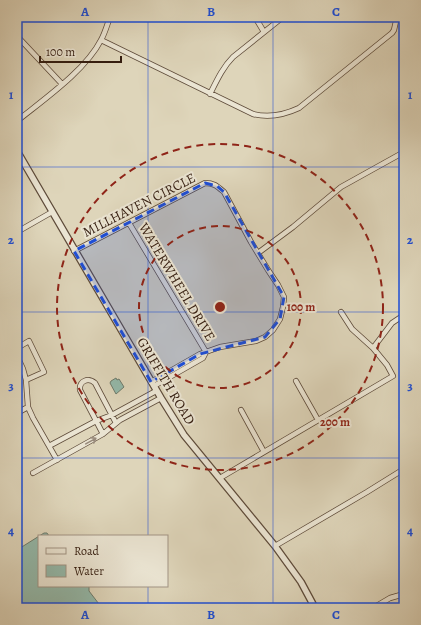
<svg xmlns="http://www.w3.org/2000/svg" width="421" height="625" viewBox="0 0 421 625" font-family="Alegreya,serif">
	<rect width="100%" height="100%" fill="#ded5ba"/>
	<filter id="stains"><feTurbulence type="fractalNoise" baseFrequency=".005" numOctaves="4"/><feColorMatrix values="0 0 0 0 .2 0 0 0 0 .09 0 0 0 0 .02 0 0 0 .5 -.17"/></filter>
	<radialGradient id="worn" r=".72"><stop offset=".6" stop-color="#630" stop-opacity="0"/><stop offset="1" stop-color="#630" stop-opacity=".3"/></radialGradient>
	<path fill="#94b9aa" stroke="#6e7b6c" d="M116,378L117,380L119,379L124,387L116,394L110,383L111,381Z
		M44,533H47L49,536H39V586H89V591L102,608H23L17,605V550Z"/>
	<g fill="none" stroke-linecap="round" stroke-linejoin="round">
		<defs>
			<path id="minor" d="M255,17L264,32
				M17,36L62,84
				M101,40L253,114C269,118 284,115 299,108L392,33L394,30L396,21
				M210,94C217,80 223,67 233,57L283,17
				M17,121C43,100 86,70 101,40C105,33 107,25 110,17
				M129,223L206,352
				M17,232L52,212
				M74,251L205,183C214,183 217,186 224,192L251,242L268,270L278,285L284,297L283,307L280,319L273,330L265,337L256,341L220,347L200,354L151,382
				M258,253L293,227L341,187L404,152
				M17,348L29,341L44,372L26,380
				M373,348L392,323L404,315
				M17,356L23,369L26,380L28,407L33,418L57,460
				M296,381L318,420
				M154,386L203,358L206,352
				M241,410L264,452
				M17,413L28,407
				M103,434L80,390C79,381 88,377 95,383L116,423
				M49,446L96,421L112,415L156,391
				M33,473L103,434L120,420L161,398
				M220,478L393,376L387,365L373,348L352,329L341,312
				M275,546L367,492L404,469
				M373,608L390,598L404,594"/>
			<path id="tertiary" d="M17,151L161,398L184,435L275,546L301,582L315,608"/>
		</defs>
		<use href="#minor" stroke="#5e4b3a" stroke-width="6"/>
		<use href="#tertiary" stroke="#5e4b3a" stroke-width="8"/>
		<use href="#minor" stroke="#eae4d2" stroke-width="4.5"/>
		<use href="#tertiary" stroke="#eae4d2" stroke-width="5.5"/>
	</g>
	<defs><path id="oneway-shaft" d="M-6 0H5M1.5-3L5.5 0L1.5 3" fill="none" stroke-width="1.6" stroke-linecap="round" stroke-linejoin="round"/></defs>
	<use stroke="#988a7b" href="#oneway-shaft" transform="translate(91 441) rotate(-29)"/>
	<path fill="#1d4ed8" fill-opacity="0.2" stroke="#1d4ed8" stroke-width="3" stroke-dasharray="8 5" stroke-linejoin="round" d="M205,183L217,186L224,192L284,297L280,319L265,337L200,354L151,382L74,251Z"/>
	<path fill="none" stroke="#1d4ed8" stroke-width="1" stroke-opacity="0.55" d="M148,17V536M273,17V608M17,167H404M17,312H404M17,458H404M148,586V608"/>
	<g fill="none" stroke="#8f2418" stroke-width="2" stroke-dasharray="7 5">
		<circle cx="220" cy="307" r="81"/>
		<circle cx="220" cy="307" r="163"/>
	</g>
	<g text-anchor="middle" dominant-baseline="central" stroke-width="4" stroke-linejoin="round" paint-order="stroke">
		<g font-size="14" fill="#341d10" stroke="#eae4d2">
			<text transform="translate(139 205) rotate(-27)">MILLHAVEN CIRCLE</text>
			<text transform="translate(177 282) rotate(59)">WATERWHEEL DRIVE</text>
			<text transform="translate(166 381) rotate(59)">GRIFFITH ROAD</text>
		</g>
	</g>
	<circle cx="220" cy="307" r="6" fill="#8f2418" stroke="#eae4d2" stroke-width="2"/>
	<g font-size="12" text-anchor="middle" font-weight="bold" fill="#8f2418" stroke="#eae4d2" stroke-width="4" stroke-linejoin="round" paint-order="stroke">
		<text x="301" y="311">100 m</text>
		<text x="335" y="426">200 m</text>
	</g>
	<rect width="421" height="625" fill="none" stroke="#ded5ba" stroke-width="44"/>
	<rect x="38" y="535" width="130" height="52" fill="#eae4d2" stroke="#a19484"/>
	<rect x="46" y="548" width="20" height="6" fill="#eae4d2" stroke="#a19484"/>
	<text x="74" y="555" font-size="12" fill="#341d10">Road</text>
	<rect x="46" y="565" width="20" height="12" fill="#94b9aa" stroke="#a19484"/>
	<text x="74" y="575" font-size="12" fill="#341d10">Water</text>
	<path d="M40 56v6h81v-6" fill="none" stroke="#341d10" stroke-width="2"/>
	<text x="46" y="56" font-size="12" fill="#341d10" stroke="#eae4d2" stroke-width="3" paint-order="stroke">100 m</text>
	<rect x="22" y="22" width="377" height="581" fill="none" stroke="#1d4ed8" stroke-width="1.5"/>
	<g font-size="13" text-anchor="middle" font-weight="bold" fill="#1d4ed8">
		<text x="85" y="16">A</text>
		<text x="211" y="16">B</text>
		<text x="336" y="16">C</text>
		<text x="11" y="99">1</text>
		<text x="410" y="99">1</text>
		<text x="11" y="244">2</text>
		<text x="410" y="244">2</text>
		<text x="11" y="390">3</text>
		<text x="410" y="390">3</text>
		<text x="11" y="535">4</text>
		<text x="410" y="535">4</text>
		<text x="85" y="619">A</text>
		<text x="211" y="619">B</text>
		<text x="336" y="619">C</text>
	</g>
	<rect width="100%" height="100%" filter="url(#stains)"/>
	<rect width="100%" height="100%" fill="url(#worn)"/>
</svg>
